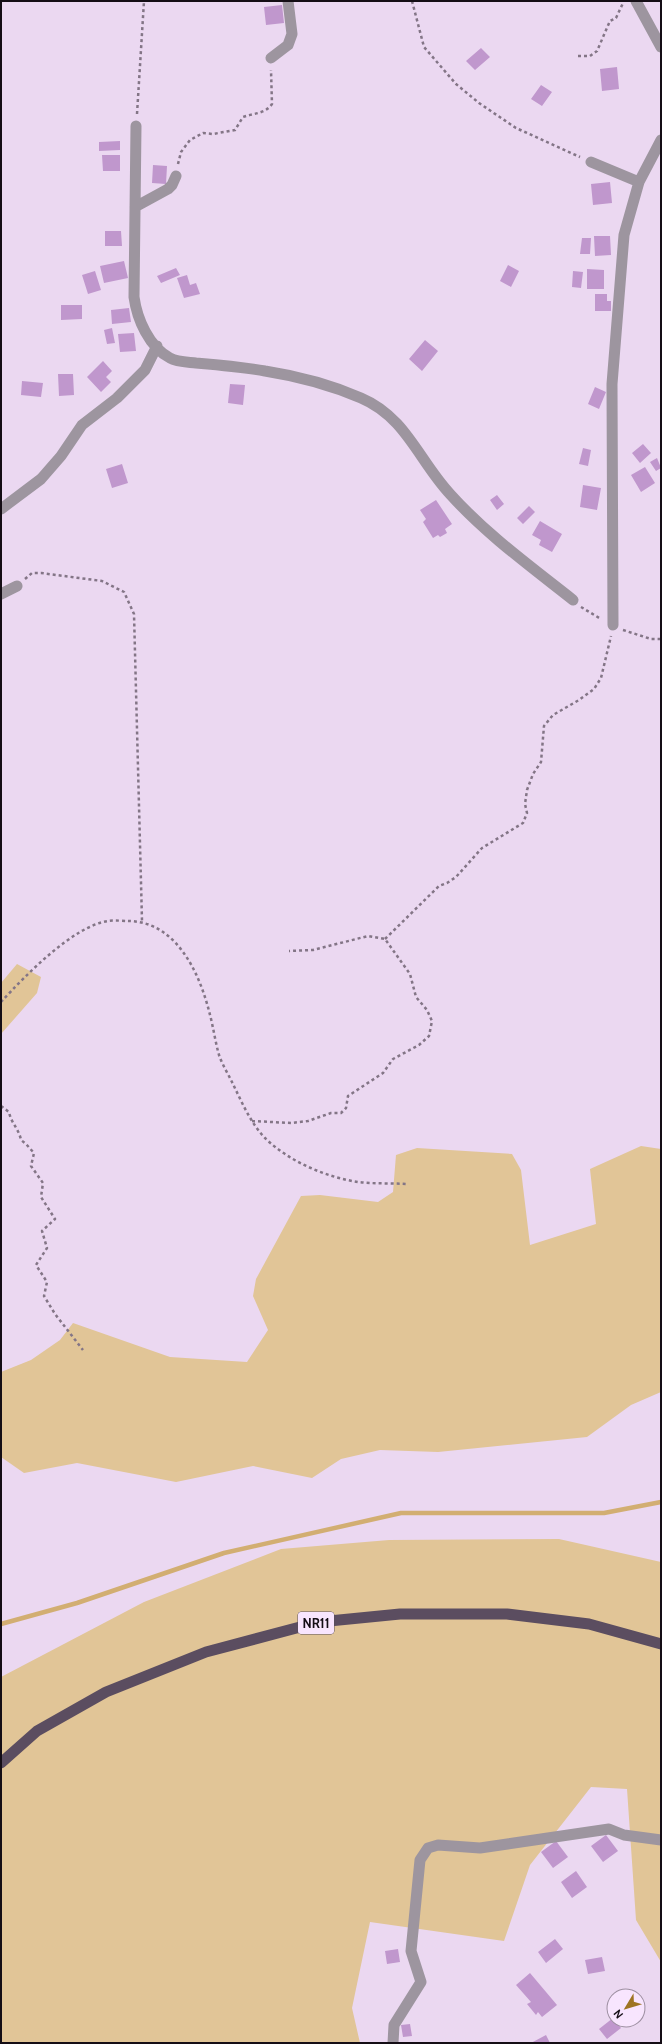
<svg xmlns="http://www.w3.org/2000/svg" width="662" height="2044" viewBox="0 0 662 2044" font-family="Cabin,sans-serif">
	<rect width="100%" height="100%" fill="#ebd8f1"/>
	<path fill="#e1c597" d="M17,964L41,977L37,993L1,1034V983Z
		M641,1146L661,1149V1392L631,1405L587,1437L438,1452L380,1450L341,1459L312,1478L253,1466L176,1482L77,1463L24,1473L1,1457V1372L31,1360L60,1340L73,1323L170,1357L247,1362L268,1330L253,1296L256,1279L301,1196L320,1195L378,1202L393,1192L396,1155L417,1148L512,1154L521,1170L530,1245L596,1224L590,1169Z
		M559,1539L661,1562V1962L636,1920L627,1789L591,1787L530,1865L504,1941L370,1922L352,2008L360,2043H1V1677L144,1602L281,1549L389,1540Z"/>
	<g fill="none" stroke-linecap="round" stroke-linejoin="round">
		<path stroke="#d2ae72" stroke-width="4.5" d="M1,1624L77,1603L224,1553L401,1513H604L661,1502"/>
	</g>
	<path fill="#c097cd" d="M282,5L284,23L266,25L264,7Z
		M481,48L490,57L475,70L466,61Z
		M617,67L619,89L602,91L600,69Z
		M541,85L552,92L542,106L531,99Z
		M120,141V150L99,151V142Z
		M102,155H120V171H103Z
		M153,165L167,166L166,184L152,183Z
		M610,182L612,203L593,205L591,184Z
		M105,231H121L122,246H105Z
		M594,236H610L611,255L595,256Z
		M582,238H591L590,254H580Z
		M124,261L128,278L104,283L100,266Z
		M508,265L519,271L511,287L500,281Z
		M176,268L180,275L161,283L157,276Z
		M587,269L604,270V289H587Z
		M95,271L101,290L88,294L82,275Z
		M573,271L583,272L581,288L572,287Z
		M187,275L190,285L196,283L200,294L184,298L177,278Z
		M595,294H607V301H611V311H595Z
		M61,305H82V319L61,320Z
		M129,308L131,322L112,324L111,310Z
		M112,328L115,343L107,344L104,330Z
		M134,333L136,351L120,352L118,334Z
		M425,340L438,351L422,371L409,359Z
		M103,361L112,371L106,377L111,382L101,392L87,377Z
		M58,374H73L74,395L59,396Z
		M22,381L43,383L41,397L21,395Z
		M230,384L245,385L243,405L228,403Z
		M595,387L606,392L599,409L588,404Z
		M643,444L651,453L640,463L632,453Z
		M583,448L591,450L588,466L579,464Z
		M657,458L661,468L656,471L650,462Z
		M122,464L128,483L112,488L106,469Z
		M645,467L655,483L641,492L631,475Z
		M583,485L601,488L597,510L580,507Z
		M497,495L504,504L497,510L490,500Z
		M436,500L452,524L445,529L447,533L440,537L438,535L433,538L423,522L426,519L420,510Z
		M529,506L535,512L523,524L517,518Z
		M540,521L562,534L552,552L539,545L541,540L532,535Z
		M606,1835L618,1851L603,1862L591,1846Z
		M556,1841L568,1857L553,1868L541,1852Z
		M576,1871L587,1887L572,1898L561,1882Z
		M555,1939L563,1949L546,1963L538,1952Z
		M398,1949L400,1962L387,1964L385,1951Z
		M602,1957L605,1971L588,1974L585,1960Z
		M530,1973L557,2005L542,2017L538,2012L536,2015L527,2004L531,2002L516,1985Z
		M613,2018L621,2028L607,2039L599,2029Z
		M410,2024L412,2036L403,2037L401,2025Z
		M546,2035L550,2043H531Z"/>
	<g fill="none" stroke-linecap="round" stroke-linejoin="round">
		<path stroke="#837586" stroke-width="2.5" stroke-dasharray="3 3" stroke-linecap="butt" d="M412,1L424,47L456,84L479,103L516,128L580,157
			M578,56H590L597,51L610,21L616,18L623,3
			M137,114L144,1
			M178,164L181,152L190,140L203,133L213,134L235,130L243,117C254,113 265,114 272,104L271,70
			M25,579L32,573H41L102,581L124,592L134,614L142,921
			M581,607L601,619
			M623,630L651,639H661
			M385,939L439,886L447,883L456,877L482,848L523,823L527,813L525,804L527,790L533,774L541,762L544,726L553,715L579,700L594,689L601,678L611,636
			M1,1002C25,976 73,926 108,921C115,920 123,921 129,921C176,922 199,972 209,1011C213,1025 215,1041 219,1055C222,1064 227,1072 231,1080C241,1100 250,1123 266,1139C290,1162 326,1177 358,1182C374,1184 391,1183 407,1184
			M1,1106L9,1112C11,1123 19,1129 21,1140L26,1144L34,1153L31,1166L43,1183L41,1197L55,1219L42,1231L47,1248L36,1265L47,1282L44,1296L55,1314L83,1350
			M252,1121L291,1123L308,1121L331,1113H341L346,1108L348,1096L383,1073L393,1059L419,1045L429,1036L432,1021L427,1010L416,997L410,974L385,939L368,936L313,950L289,951"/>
		<path stroke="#9d959f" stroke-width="11" d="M636,1L661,47
			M271,58L288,45L292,34L288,1
			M136,126L134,297C137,319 149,347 170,358C177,362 188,362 196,363C219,365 243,367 265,371C297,376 331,385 361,398C406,417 419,461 450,494C486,534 530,566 573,600
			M591,162L639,182
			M135,207L168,189L172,185L176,176
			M1,509L41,479L61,456L82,425L117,398L145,370L157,346
			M1,594L17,586
			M613,625L612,384L624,235L639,182L661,140
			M393,2043L394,2025L421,1982L411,1951L420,1860L428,1848L438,1845L480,1848L609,1829L624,1835L661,1840"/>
		<path stroke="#5b4d60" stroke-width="11" d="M1,1763L37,1731L106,1692L206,1652L319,1622L400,1614H507L589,1624L661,1644"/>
	</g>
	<g text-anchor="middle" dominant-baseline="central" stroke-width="3" stroke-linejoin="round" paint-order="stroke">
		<rect fill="#f8e5fe" stroke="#584e5b" stroke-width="1" x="298" y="1612" width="36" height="22" rx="3"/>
		<g font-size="13" font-weight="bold" fill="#140d15">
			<text x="316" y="1623">NR11</text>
		</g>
	</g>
	<rect width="662" height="2044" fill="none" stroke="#140d15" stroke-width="4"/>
	<g transform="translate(626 2008) rotate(232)"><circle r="19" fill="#f8e5fe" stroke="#9d8fa1"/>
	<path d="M0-3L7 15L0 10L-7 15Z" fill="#9e7423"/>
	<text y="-6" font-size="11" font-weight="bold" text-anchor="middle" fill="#140d15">N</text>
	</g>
</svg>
